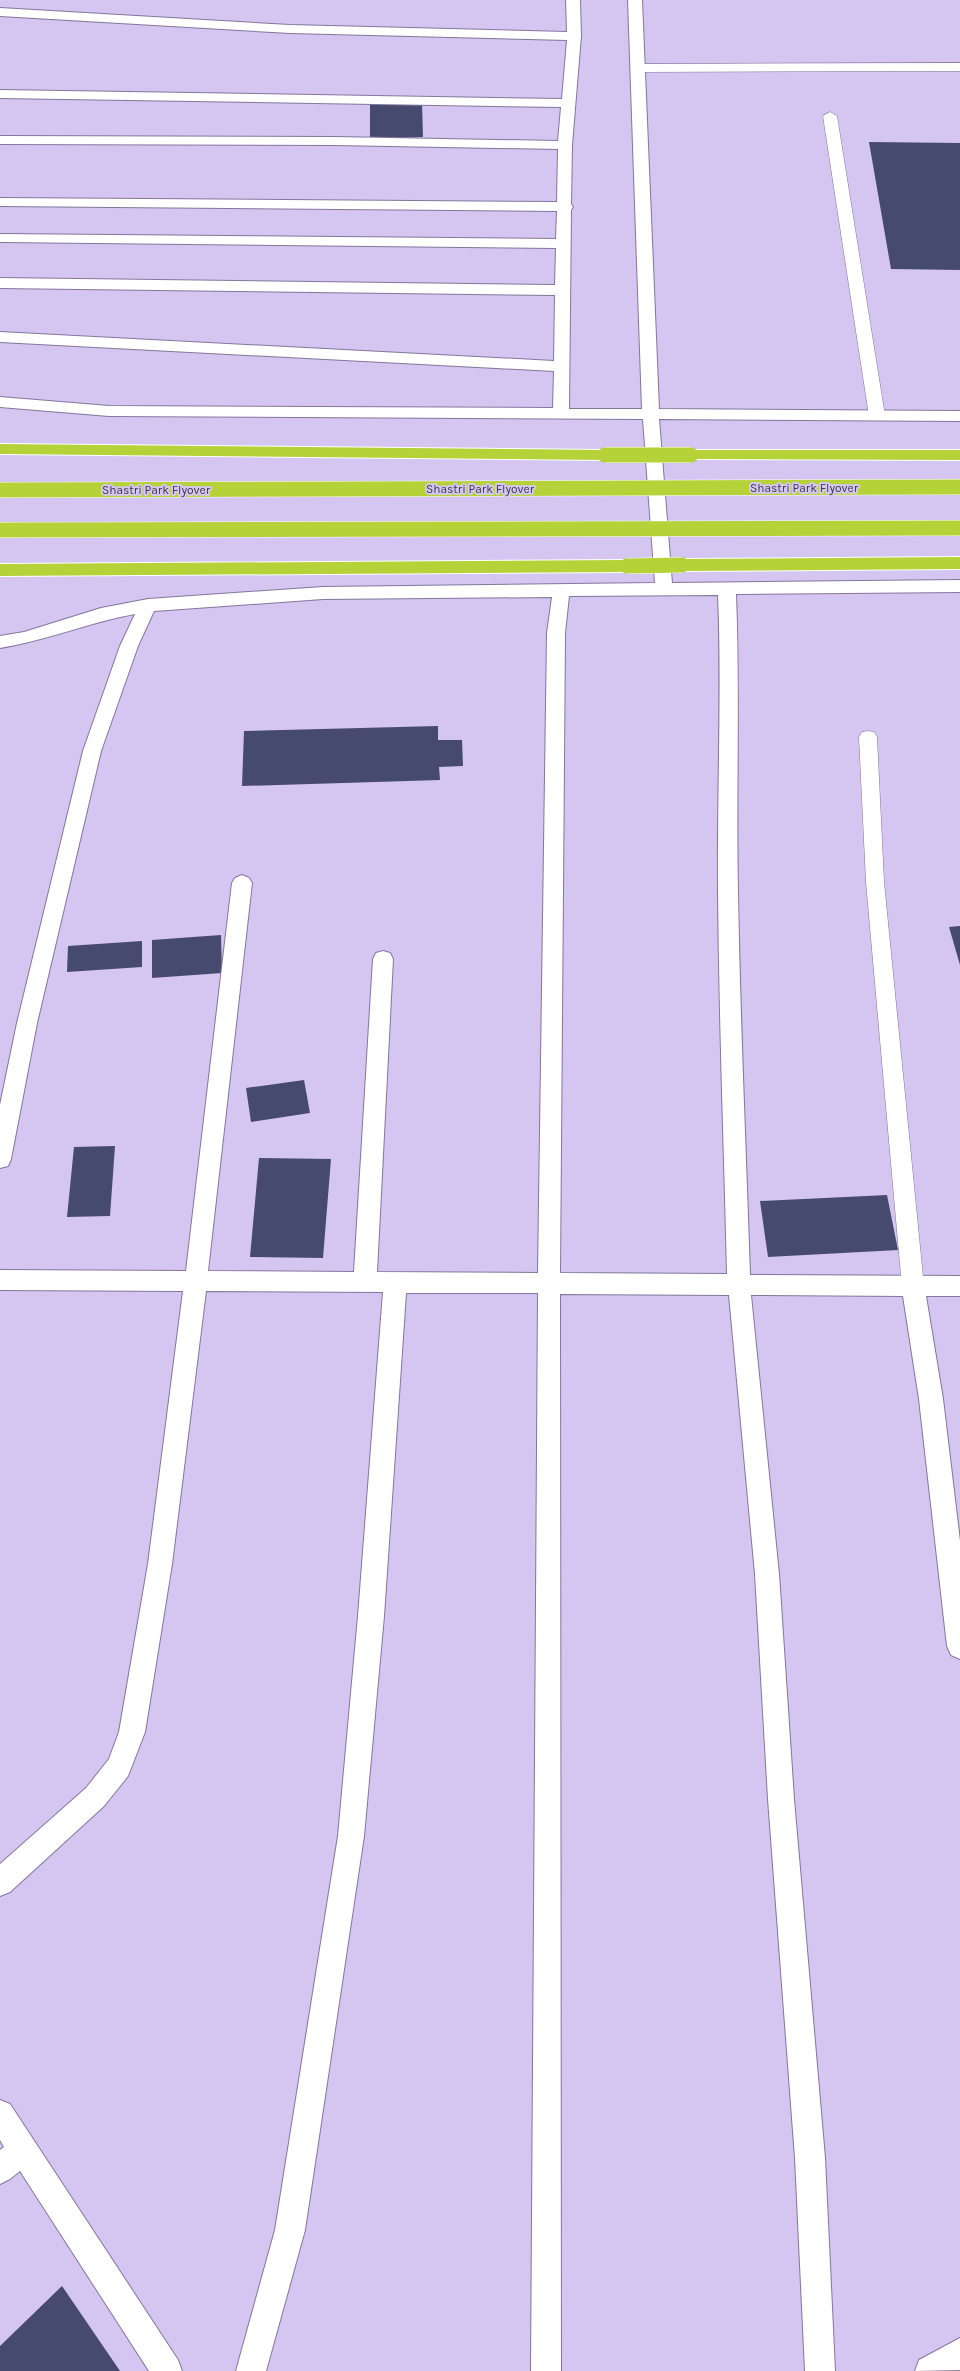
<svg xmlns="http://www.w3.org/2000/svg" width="960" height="2371" viewBox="0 0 960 2371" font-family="Karla,sans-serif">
	<rect width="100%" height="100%" fill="#d4c5f1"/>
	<path fill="#474a6f" d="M370,103H422L423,137L370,139Z
		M869,142L960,143V270L891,269Z
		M438,726V740H462L463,766L439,767L440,780L242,786L244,731Z
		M960,926V965L949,927Z
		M221,935L222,973L152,978V940Z
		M142,941V967L67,972L68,946Z
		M304,1080L310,1113L251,1122L246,1088Z
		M115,1146L110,1216L67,1217L74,1147Z
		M259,1158L331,1159L323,1258L250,1257Z
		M887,1195L898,1250L768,1257L760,1201Z
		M62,2286L120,2371H0V2346Z"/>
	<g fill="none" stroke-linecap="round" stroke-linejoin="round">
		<defs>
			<path id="lane" d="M960,63V71L638,72L631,68L638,64Z
				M830,112L837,116L885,416L883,419H871L869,416L823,116Z
				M868,731L874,732L877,737L884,882L924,1287L921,1294L913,1297L905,1294L902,1287L866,882L859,737L862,732Z"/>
			<path id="street" d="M566,0H580L581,36L572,145L571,204L573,207L571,210L569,409H642L628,0H642L659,409L960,411V421L659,419L672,583L960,580V592L736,594C740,694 736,793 738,892C740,1019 746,1147 750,1275L960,1276V1296H926L943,1399L960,1541V1659L951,1655L947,1646L919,1399L903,1296L751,1295L779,1574L794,1799L825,2158L835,2371H805L795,2158L768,1799L755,1574L729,1295L560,1294L561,2371H531L538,1293H406L384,1616L364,1836L305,2230L266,2371H236L275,2230L338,1836L358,1616L383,1292L206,1291L172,1564L145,1732L128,1776L104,1806L10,1892L0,1896V1864L86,1788L109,1759L119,1732L148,1564L183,1291L0,1290V1270L186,1271L232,883L235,878L242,875L249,878L252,883L208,1271L354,1272L373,959L376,953L383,951L390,953L393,959L377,1272L538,1273L547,633L552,597L323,599L154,611L138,646L101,751L37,1023L11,1159L8,1166L0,1168V1105L17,1023L83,751L120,646L135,614C89,622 46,641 0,648V636L24,632L101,608L148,599L323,587L655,583L643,419L109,416L0,407V397L109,406L553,408L554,371L0,342V332L554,361L555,295L0,288V278L555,285L556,248L0,242V234L556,239L557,211L0,206V198L557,202L558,149L335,145L0,144V136L335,137L558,141L561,107L0,98V90L562,99L567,40L290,33L0,16V8L290,25L567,32ZM718,595C722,694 717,793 718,892C719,1019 724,1147 727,1274L560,1273L565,633L569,596Z
				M0,2100L10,2104L178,2360L182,2371H149L20,2171L10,2179L0,2184V2150L4,2147L0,2140Z
				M960,2338V2370L915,2371L919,2360Z"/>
			<path id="highway" d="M0,444L605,450L611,451L613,455L611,459L605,460L0,454Z
				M691,450H960V460L685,459L683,455L685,451Z
				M960,557V569L682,571L676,569L673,565L676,561L682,559Z
				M627,560L633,562L636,566L633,570L627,572L0,576V564Z"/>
		</defs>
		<use href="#lane" stroke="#84769e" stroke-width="1"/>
		<use href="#street" stroke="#84769e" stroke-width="2"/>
		<use href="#highway" stroke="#fff" stroke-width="2"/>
		<use href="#lane" fill="#fff" fill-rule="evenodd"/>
		<use href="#street" fill="#fff" fill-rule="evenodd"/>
		<use href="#highway" fill="#b5d238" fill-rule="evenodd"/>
		<defs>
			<path id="highway-bridge" d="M605,455H691
				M0,490L960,487
				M0,530L960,528
				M627,566L682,565"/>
		</defs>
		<use href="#highway-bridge" stroke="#fff" stroke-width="16" stroke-linecap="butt"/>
		<use href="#highway-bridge" stroke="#b5d238" stroke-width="15"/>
	</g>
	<g text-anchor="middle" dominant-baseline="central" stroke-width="4" stroke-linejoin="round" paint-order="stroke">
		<g font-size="12" fill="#3d3749" stroke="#d4c5f1">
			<text x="804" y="488">Shastri Park Flyover</text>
			<text x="480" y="489">Shastri Park Flyover</text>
			<text x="156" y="490">Shastri Park Flyover</text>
		</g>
	</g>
</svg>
